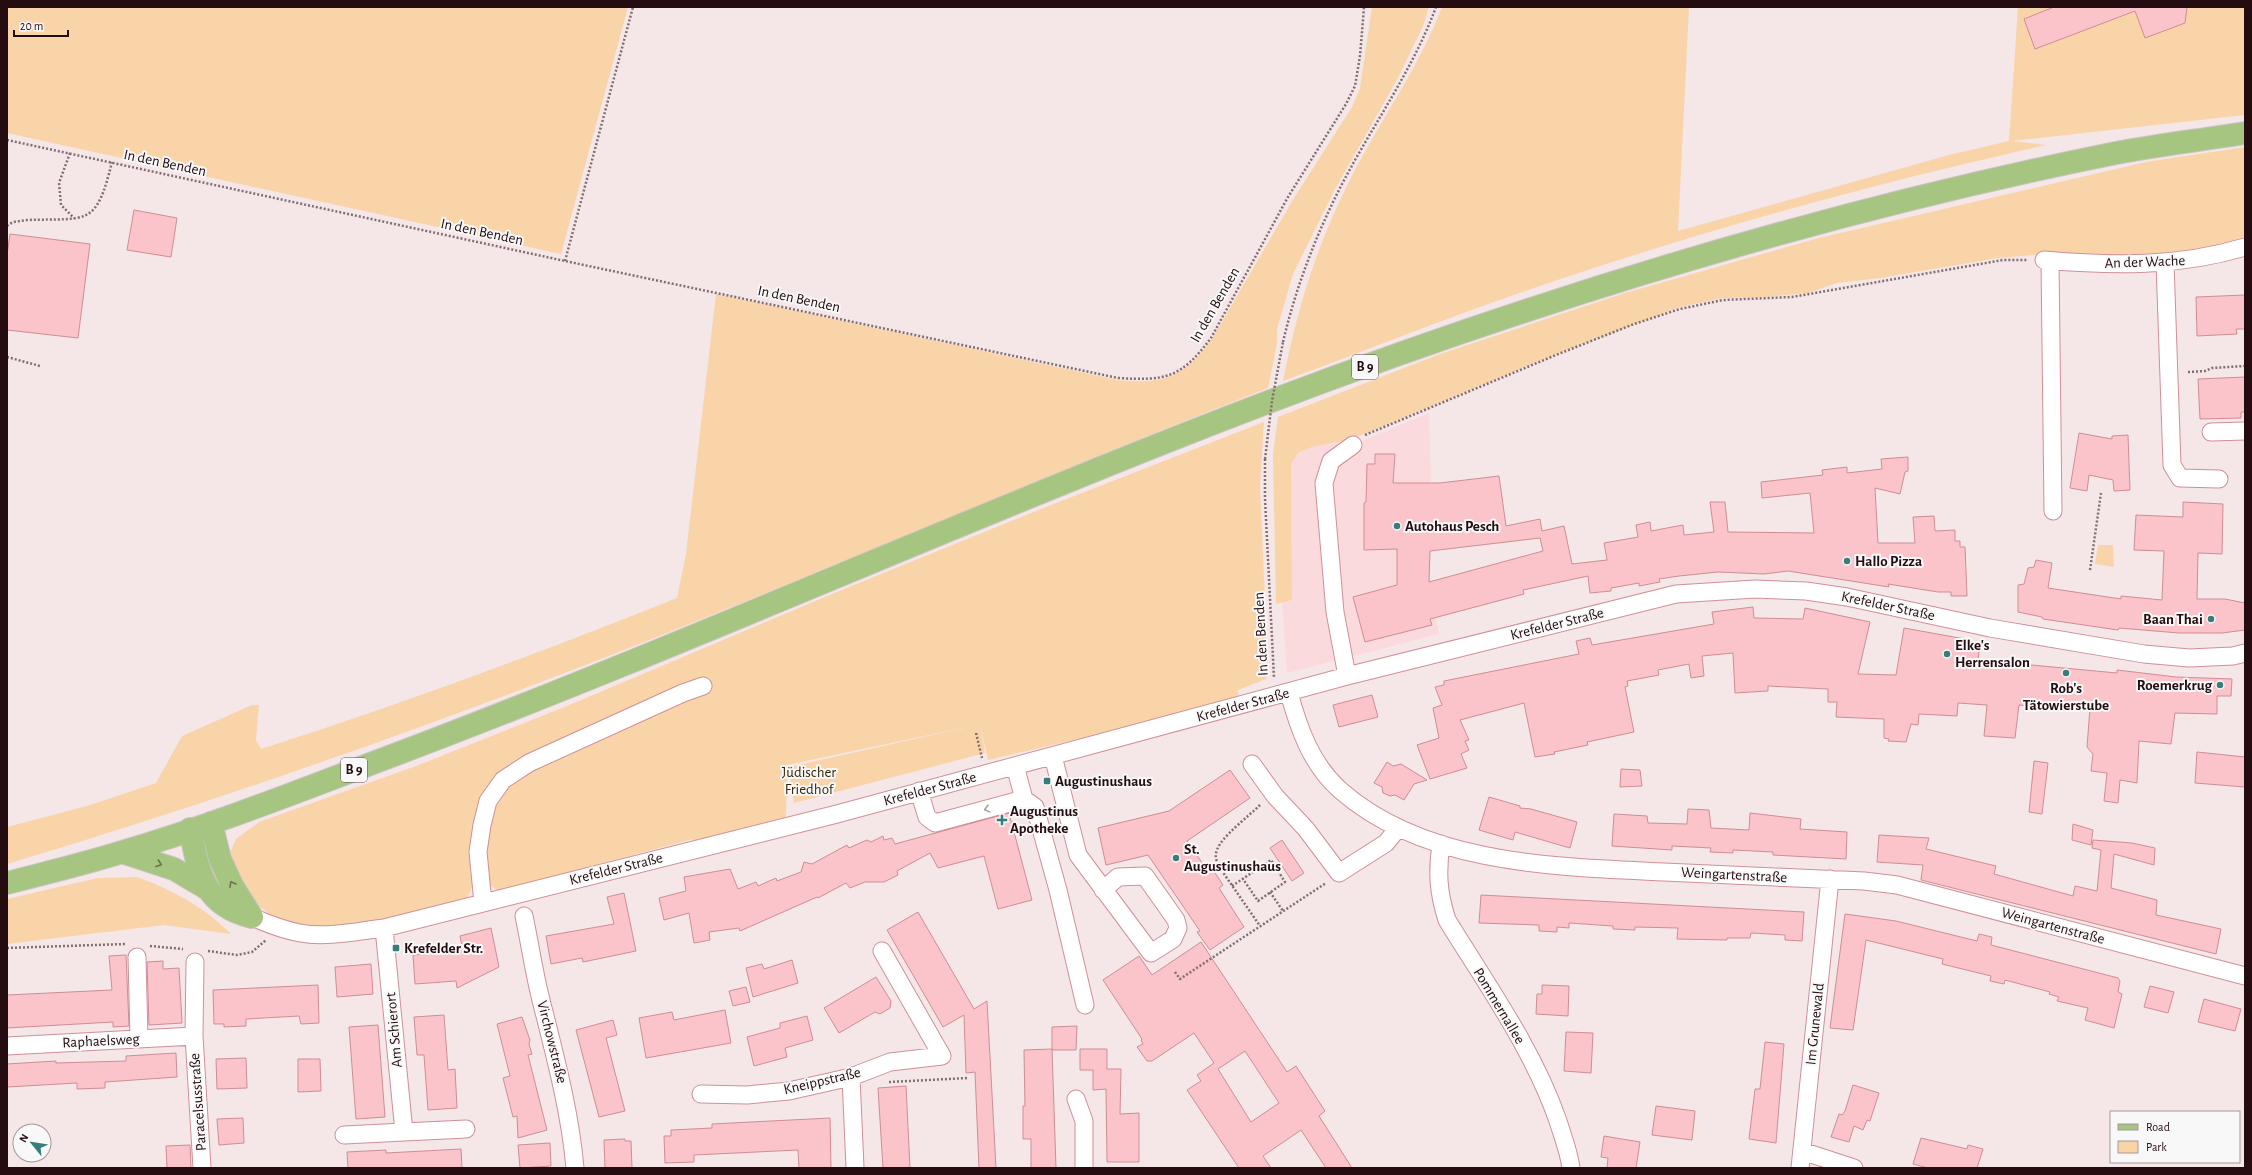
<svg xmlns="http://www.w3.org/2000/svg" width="2252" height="1175" viewBox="0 0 2252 1175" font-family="'Alegreya Sans',sans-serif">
	<rect width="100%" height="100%" fill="#f5e6e8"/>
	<path fill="#fbdade" d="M1429,413L1431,483L1429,583L1439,634L1287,673L1282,602L1292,600L1291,464L1298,453L1312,447L1352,439L1360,442Z"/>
	<path fill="#f9d4a9" d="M7,7H628L561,254L7,133Z
		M1372,7H1429L1423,26L1399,76L1334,191L1293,274L1277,329V343L1268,388C1043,476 821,573 596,661C402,736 207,804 7,864V827L87,806L156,783L182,736L252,705H259L256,740L261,749C402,704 539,653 677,598L686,554L716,294L1118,380C1164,385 1185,376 1212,339L1294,198L1352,107L1360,88Z
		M1442,7H1689L1678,231L1949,155L2009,141L2018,7H2245V115L2012,141L2046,145C1871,184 1697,232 1528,290C1445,318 1365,351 1283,381C1298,306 1316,247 1351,178C1380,120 1419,68 1442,7Z
		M2245,147L2244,237L2205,250L2167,255L2056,253L1998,258L1880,278L1837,283L1808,293L1765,297L1723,298L1680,307L1556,354L1352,439L1312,447L1298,453L1291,464L1292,600L1276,604L1273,453L1278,417L1443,353L1625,293L1819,238L2146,162Z
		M1264,422L1260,486L1268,669L1266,679L1238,690L1239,699L1191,713L988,760L980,724L985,753L794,803L789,767L977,725L787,765L786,818L690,849L693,839L498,891L486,882L474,881L467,899L391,919L359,925L307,927L284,922L272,916L250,899L235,877L230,853L236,839L259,822L416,766L567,706L832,594L1041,509Z
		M2098,545H2113L2114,567L2095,564Z
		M137,877C173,890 204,907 231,934L164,925L7,944V899L98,878Z"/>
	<path fill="#fbc4ca" stroke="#cf8d95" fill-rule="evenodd" d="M2054,7H2187L2185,23L2145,38L2135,11L2035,49L2024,19Z
		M134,210L177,218L171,257L127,250Z
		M10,234L90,244L78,338L7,330V255Z
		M2245,295V329H2236L2237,334L2197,336L2196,297Z
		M2245,377V412H2241V418L2200,419L2198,379Z
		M2079,433L2112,439V436L2128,435L2130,490L2114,491L2113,480L2089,475L2087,491L2070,488Z
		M1375,454H1395L1393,483H1440L1499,476L1506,526L1540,519L1542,531L1564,526L1572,564L1607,560L1604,543L1638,537L1636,525L1650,522L1651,531L1683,525L1684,535L1714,532L1710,502H1725L1728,532L1814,533L1810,493L1762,498L1761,482L1823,475L1822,470L1847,467V473L1882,469L1881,459L1908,457V471L1905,472L1900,494L1875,488L1878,543H1915L1913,517L1934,516L1935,531L1955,530V541H1960V547H1965L1967,596H1951V592H1938L1888,584L1889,587L1788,571L1764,574L1718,572L1679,576L1659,579L1660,582L1639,586V583L1611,588V591L1590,593L1588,576L1523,590L1524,594L1430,619L1432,625L1365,642L1353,597L1397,585V549L1364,550V503L1366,502L1367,464H1375ZM1540,538L1543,551L1429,582L1430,551Z
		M2183,502L2223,504L2222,554L2198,553L2197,599H2225L2245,603V630L2222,633H2179L2119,628L2118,630L2043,619L2042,617L2018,612V585L2024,584L2028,568L2034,567L2036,560L2052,563L2048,588L2121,599V596L2162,600L2164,551L2134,550L2136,515L2183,517Z
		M1753,607L1754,618L1803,619L1805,608L1870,622L1858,674L1896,675L1904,628L1965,639L1964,642L1980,643L1978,660L2117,673V670L2176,677L2232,679L2231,696H2217V714L2175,713L2171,744L2139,741L2137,783L2120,780L2118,803L2104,801L2107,773L2091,771L2093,754L2087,747L2090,708L2054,705V708L2019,705L2015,738L1984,736L1987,705L1958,703L1957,716L1919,714L1918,725L1911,724L1906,742L1888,741L1889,739L1884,738V719L1836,717L1837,702H1828V689L1768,686V691L1735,693L1733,653L1702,656L1704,676L1691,678L1689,664L1658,670L1659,675L1627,681L1628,686L1625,687L1634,732L1587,742L1588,745L1554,752L1555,754L1535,757L1524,703L1460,720L1469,740L1465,741L1469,750L1461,754L1467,768L1430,779L1417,745L1439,738L1433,708L1442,705L1435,687L1444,685V681L1579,654L1576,641L1590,638L1592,645L1714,624L1712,612Z
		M1372,695L1378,717L1339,727L1333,705Z
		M2197,752L2245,757V787L2195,783Z
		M2034,761L2048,763L2042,814L2029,812Z
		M1387,762L1393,766L1401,764L1427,780L1414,784L1404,800L1395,795L1390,796L1383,793L1382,787L1374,783Z
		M1621,769L1640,770L1642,786L1620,787Z
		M1230,770L1250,798L1187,841L1205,867L1209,864L1223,885L1219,888L1244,927L1210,950L1197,932L1200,931L1148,855L1106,865L1098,828L1169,811Z
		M1489,797L1520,806V808L1531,809L1577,822L1570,848L1515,832L1513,840L1479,830Z
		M1688,809L1709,810L1711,828L1749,830L1750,813L1801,819L1800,829L1847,832L1846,859L1773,855V852L1733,850V853L1710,852L1711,848L1672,846V850L1612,846L1614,814L1647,816L1648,823L1687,824Z
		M1009,813L1032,900L998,909L984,856L938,868L930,853L897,871L898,875L884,882H865L850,888L846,883L818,898L817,897L740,931L739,928L709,932L710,940L694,943L689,913L664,920L659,898L686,891L684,877L730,869L738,889L756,882L758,886L776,878L777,881L801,872L804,862L812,864L847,845L849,848L867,840L871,842L883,836L884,840L892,838L895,844Z
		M2073,824L2093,830L2091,845L2072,840Z
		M1879,835L1929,838L1926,849L1996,866L1994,874L2073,896L2075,886L2097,891L2101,850L2092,848L2093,840L2132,843L2155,848L2154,865L2114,854L2111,888L2157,900L2156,915L2221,929L2216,954L1921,880L1923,865L1877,862Z
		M1282,840L1304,873L1292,881L1270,848Z
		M624,893L636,951L583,962L582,958L551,964L546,936L614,924L607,897Z
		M1481,895L1804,912L1802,941L1785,940V935L1751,933L1750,938H1727V940L1677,939L1678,928L1635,927V930L1613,929V926L1569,923V928L1557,927V932L1539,931V925L1479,923Z
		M918,912L974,1009L987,1001L996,1168H979L975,1072L966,1073L964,1015L943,1027L887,930Z
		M1845,914L1896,921L1977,941L1979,934L1992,937L1991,945L2118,978L2120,981L2118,992L2122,994L2114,1028L2085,1020L2088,1008L2057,1001L2059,997L2049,994L2050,992L2005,980L2004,984L1990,981L1991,976L1942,964L1943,959L1866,940L1853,1030L1830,1028Z
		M491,928L499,967L457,988L456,981L415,984L413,955L459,951L458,947L462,946L460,936Z
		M1201,942L1287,1072L1296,1066L1325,1111L1319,1116L1352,1168H1326L1301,1130L1263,1156L1271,1168H1239L1187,1090L1201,1081L1197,1075L1214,1063L1194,1033L1152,1061H1147L1137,1047L1143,1044L1141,1040L1142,1039L1103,980L1139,956L1152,975ZM1245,1051L1279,1103L1251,1122L1218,1069Z
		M126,955L129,1026L113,1027V1022L7,1028V995L112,990L109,956Z
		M792,960L798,983L753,997L746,968L762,964L764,969Z
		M163,961V969L179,968L182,1023L149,1025L147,962Z
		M371,964L373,994L337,997L335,967Z
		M876,977L891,1001L890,1008L880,1014L875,1012L839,1033L824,1008Z
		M318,985L319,1023L301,1024L299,1016L246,1019V1026L224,1027V1024H214L213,990Z
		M1542,985L1569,986L1568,1016L1536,1014L1537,994H1542Z
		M2150,986L2174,992L2168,1013L2144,1007Z
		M746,987L750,1002L733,1006L729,991Z
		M2204,999L2241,1009L2235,1031L2198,1022Z
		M725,1010L731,1043L646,1058L639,1018L672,1012L674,1020Z
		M444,1015L448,1070L455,1069L457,1108L428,1110L424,1055H417L414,1017Z
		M807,1016L813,1040L785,1048L787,1057L754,1066L747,1037L780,1028V1023Z
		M522,1017L530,1040L529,1044L532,1054L528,1055L547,1130L518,1138L517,1116L513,1117L503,1078L510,1076L497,1024Z
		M613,1020L617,1035L606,1038L625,1111L599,1117L576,1030Z
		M378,1025L385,1117L356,1119L349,1027Z
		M1077,1026L1076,1050H1052V1027Z
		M1566,1032L1593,1033L1591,1073L1564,1071Z
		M1765,1042L1784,1044L1776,1143L1749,1139L1755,1089H1760Z
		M1052,1049L1056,1168H1031V1139H1023V1106H1025L1024,1050Z
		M1080,1049H1107V1069H1121L1120,1114L1139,1113V1162H1107L1106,1089L1093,1090V1070H1080Z
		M176,1053L177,1077L105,1082V1088L77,1089V1083L7,1087V1064L56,1061V1063L126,1061V1056Z
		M246,1058L247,1088L217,1089L216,1059Z
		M298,1059H320L321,1091L298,1092Z
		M1853,1085L1879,1093L1870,1121L1867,1120L1863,1130L1854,1126L1849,1142L1831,1137L1839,1114L1842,1115L1845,1111Z
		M906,1086L910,1168H883L878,1088Z
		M1656,1106L1695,1111L1692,1140L1652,1135Z
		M243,1118L244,1143L219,1145L217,1119Z
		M830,1118L831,1168H799L798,1150L694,1155V1162L665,1163L664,1136H671V1130L712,1128V1124Z
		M1604,1136L1640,1142L1636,1168H1607L1608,1158L1601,1157Z
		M1921,1138L1967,1149L1968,1145L1983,1149L1977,1168H1928L1913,1164Z
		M625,1139V1141H631L632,1168H605L604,1140Z
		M550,1143L551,1166L520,1168L518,1145Z
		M190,1145L191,1168H167L166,1146Z
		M461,1149L462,1168H348L347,1152L386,1150V1153Z"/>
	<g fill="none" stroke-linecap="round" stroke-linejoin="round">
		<defs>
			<path id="minor" d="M2044,260C2114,266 2178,267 2245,247
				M2050,261L2053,511
				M2165,263L2172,465L2180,478L2219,479
				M2211,432L2245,431
				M1347,676L1335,612L1324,483L1331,461L1353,445
				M1289,693C1299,729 1311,764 1340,790C1425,865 1557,867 1664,872C1731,875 1797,878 1864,881L1897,885L2245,976
				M1053,756L1078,855L1151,953L1173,939L1178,928L1176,920L1145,876L1118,877L1103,890
				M1252,764L1275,796L1306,829L1339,873L1386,843L1398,828
				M1015,766L1024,799L1035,807L1058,890L1085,1005
				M919,791L927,817L935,823L1024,799
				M1441,844C1437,872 1438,892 1447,920C1487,985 1533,1049 1558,1121C1563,1137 1569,1152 1571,1168
				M483,903L478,852L482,825L488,801L503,780L529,763L683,693L703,686
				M524,916C530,944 534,973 541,1000C555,1056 570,1111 575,1168
				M252,917C268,924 283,930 300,933C326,938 357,931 384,928L837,814L1347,676L1676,594L1755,589L1806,591L1847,597L1990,628L2144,654L2189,658L2233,656L2245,653
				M137,957L139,1039
				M195,962L194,1036L202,1168
				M7,1046L194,1036
				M851,1077L855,1168
				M701,1094L747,1095L789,1091L851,1077L890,1062L942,1056L882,951
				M1076,1099L1084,1121V1168
				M404,1132L466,1129
				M344,1135L404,1132L384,928
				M1802,1151L1854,1168
				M1800,1168L1830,879"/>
			<path id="major" d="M211,823L220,859L232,885L252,917
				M190,829C199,873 203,905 252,917
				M122,852L174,869L206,888
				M7,883C45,873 84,864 122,852C217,824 309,787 402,752C661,654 915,541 1173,439C1478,318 1793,218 2116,153C2158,145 2202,140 2245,133"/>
		</defs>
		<use href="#minor" stroke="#d18f97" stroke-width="19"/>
		<use href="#major" stroke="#cac5c6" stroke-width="24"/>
		<path stroke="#826e71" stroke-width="2.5" stroke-dasharray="2 2" stroke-linecap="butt" d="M7,140L565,261L1118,378C1166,381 1181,378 1211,338L1288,197L1346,104L1355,86L1360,56L1364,7
			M70,153L59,183L61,205L74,218
			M7,226C12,221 20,221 27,220C89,218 96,227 112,162
			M565,261L633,7
			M1283,342C1298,278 1323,217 1355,160C1384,109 1416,61 1436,7
			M7,357L40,366
			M2188,372L2205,371L2212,368L2245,366
			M1365,435L1556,355L1634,324L1680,309L1723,300L1792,297L2003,260H2027
			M1265,459V499L1274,678
			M2090,570L2101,493
			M976,733L982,758
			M1260,805C1249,816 1221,837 1217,850C1214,857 1217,862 1220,868L1260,926
			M1232,886L1271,860L1285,882L1258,901L1243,879
			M1270,892L1283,911
			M150,946L183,949
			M7,948L125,944
			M208,951L237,955L252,952L266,940
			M1175,972L1180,979L1326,883
			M889,1082L968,1078"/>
		<use href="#minor" stroke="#fff" stroke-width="17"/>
		<use href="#major" stroke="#a6c580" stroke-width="22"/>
		<path stroke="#826e71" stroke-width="2.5" stroke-dasharray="2 2" stroke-linecap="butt" d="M1265,459L1272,401L1283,342"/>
	</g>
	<defs><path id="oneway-chevron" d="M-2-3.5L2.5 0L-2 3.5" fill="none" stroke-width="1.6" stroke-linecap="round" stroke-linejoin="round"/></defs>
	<use stroke="#a79e9f" href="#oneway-chevron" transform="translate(987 809) rotate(165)"/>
	<g stroke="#6c724e">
		<use href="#oneway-chevron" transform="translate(159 864) rotate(20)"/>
		<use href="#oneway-chevron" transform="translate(232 884) rotate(-120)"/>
	</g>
	<g fill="#367e7b" stroke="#f8f8f8" stroke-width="1.5">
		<circle cx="1397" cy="526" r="4"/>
		<circle cx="1847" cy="561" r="4"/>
		<circle cx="2211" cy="619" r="4"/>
		<circle cx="1947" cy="654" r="4"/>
		<circle cx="2066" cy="673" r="4"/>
		<circle cx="2220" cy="685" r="4"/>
		<rect x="1043" y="777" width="8" height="8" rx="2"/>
		<path d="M1000 814h4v4h4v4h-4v4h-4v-4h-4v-4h4z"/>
		<circle cx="1176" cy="858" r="4"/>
		<rect x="392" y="944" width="8" height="8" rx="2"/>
	</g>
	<g text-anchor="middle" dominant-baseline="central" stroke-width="4" stroke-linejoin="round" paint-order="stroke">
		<g fill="#f8f8f8" stroke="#645356" stroke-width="1">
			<rect x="1352" y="355" width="26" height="24" rx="3"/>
			<rect x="341" y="758" width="26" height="24" rx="3"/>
		</g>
		<g font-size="14" font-weight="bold" fill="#240c10">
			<text x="1365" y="367">B 9</text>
			<text x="354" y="770">B 9</text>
		</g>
		<g font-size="15" fill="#240c10" stroke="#f8f8f8">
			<text transform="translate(165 163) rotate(12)">In den Benden</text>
			<text transform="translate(482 232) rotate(12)">In den Benden</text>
			<text transform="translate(2145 262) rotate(-2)">An der Wache</text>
			<text transform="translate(799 299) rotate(12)">In den Benden</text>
			<text transform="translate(1215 305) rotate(-60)">In den Benden</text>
			<text transform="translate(1888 606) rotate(12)">Krefelder Straße</text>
			<text transform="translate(1557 624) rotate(-14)">Krefelder Straße</text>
			<text transform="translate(1261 634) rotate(-93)">In den Benden</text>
			<text transform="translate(1243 705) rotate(-15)">Krefelder Straße</text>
			<text transform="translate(930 789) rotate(-15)">Krefelder Straße</text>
			<text transform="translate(616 869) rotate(-14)">Krefelder Straße</text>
			<text transform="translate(1734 875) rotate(3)">Weingartenstraße</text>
			<text transform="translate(2053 926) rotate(15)">Weingartenstraße</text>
			<text transform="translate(1499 1006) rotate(59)">Pommernallee</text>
			<text transform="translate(1815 1024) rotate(-84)">Im Grunewald</text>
			<text transform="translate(394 1030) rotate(-95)">Am Schierort</text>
			<text transform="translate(101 1041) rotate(-3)">Raphaelsweg</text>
			<text transform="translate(552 1042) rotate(76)">Virchowstraße</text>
			<text transform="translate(822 1081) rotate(-13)">Kneippstraße</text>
			<text transform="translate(198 1102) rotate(-94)">Paracelsusstraße</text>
		</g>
		<g font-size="15" font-weight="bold" fill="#240c10" stroke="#f8f8f8" text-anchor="start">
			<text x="1405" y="526">Autohaus Pesch</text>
			<text x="1855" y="561">Hallo Pizza</text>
			<text x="2203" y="619" text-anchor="end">Baan Thai</text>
			<text x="1955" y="645">Elke's<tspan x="1955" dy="17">Herrensalon</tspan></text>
			<text x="2212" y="685" text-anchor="end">Roemerkrug</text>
			<text x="2066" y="688" text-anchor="middle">Rob's<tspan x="2066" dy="17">Tätowierstube</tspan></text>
			<text x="1055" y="781">Augustinushaus</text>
			<text x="1010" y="811">Augustinus<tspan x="1010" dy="17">Apotheke</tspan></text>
			<text x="1184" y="849">St.<tspan x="1184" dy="17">Augustinushaus</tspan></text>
			<text x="404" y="948">Krefelder Str.</text>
		</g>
		<g font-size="15" fill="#3c2608" stroke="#f8f8f8">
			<text x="809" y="772">Jüdischer<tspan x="809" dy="17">Friedhof</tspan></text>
		</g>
	</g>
	<rect width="2252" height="1175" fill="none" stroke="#240c10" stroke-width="16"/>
	<rect x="2110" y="1111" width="130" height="52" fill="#f8f8f8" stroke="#a39a9b"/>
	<rect x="2118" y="1124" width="20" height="6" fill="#a6c580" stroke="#a39a9b"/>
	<text x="2146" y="1131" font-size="12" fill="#240c10">Road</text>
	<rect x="2118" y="1141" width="20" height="12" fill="#f9d4a9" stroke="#a39a9b"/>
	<text x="2146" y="1151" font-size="12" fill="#240c10">Park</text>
	<g transform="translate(32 1143) rotate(300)"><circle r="19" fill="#f8f8f8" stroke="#a39a9b"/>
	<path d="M0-3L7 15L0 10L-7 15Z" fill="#367e7b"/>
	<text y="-6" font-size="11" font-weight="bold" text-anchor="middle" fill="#240c10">N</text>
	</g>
	<path d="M14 30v6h54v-6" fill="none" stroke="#240c10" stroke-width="2"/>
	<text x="20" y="30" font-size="12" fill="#240c10" stroke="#f8f8f8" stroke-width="3" paint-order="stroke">20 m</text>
</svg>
